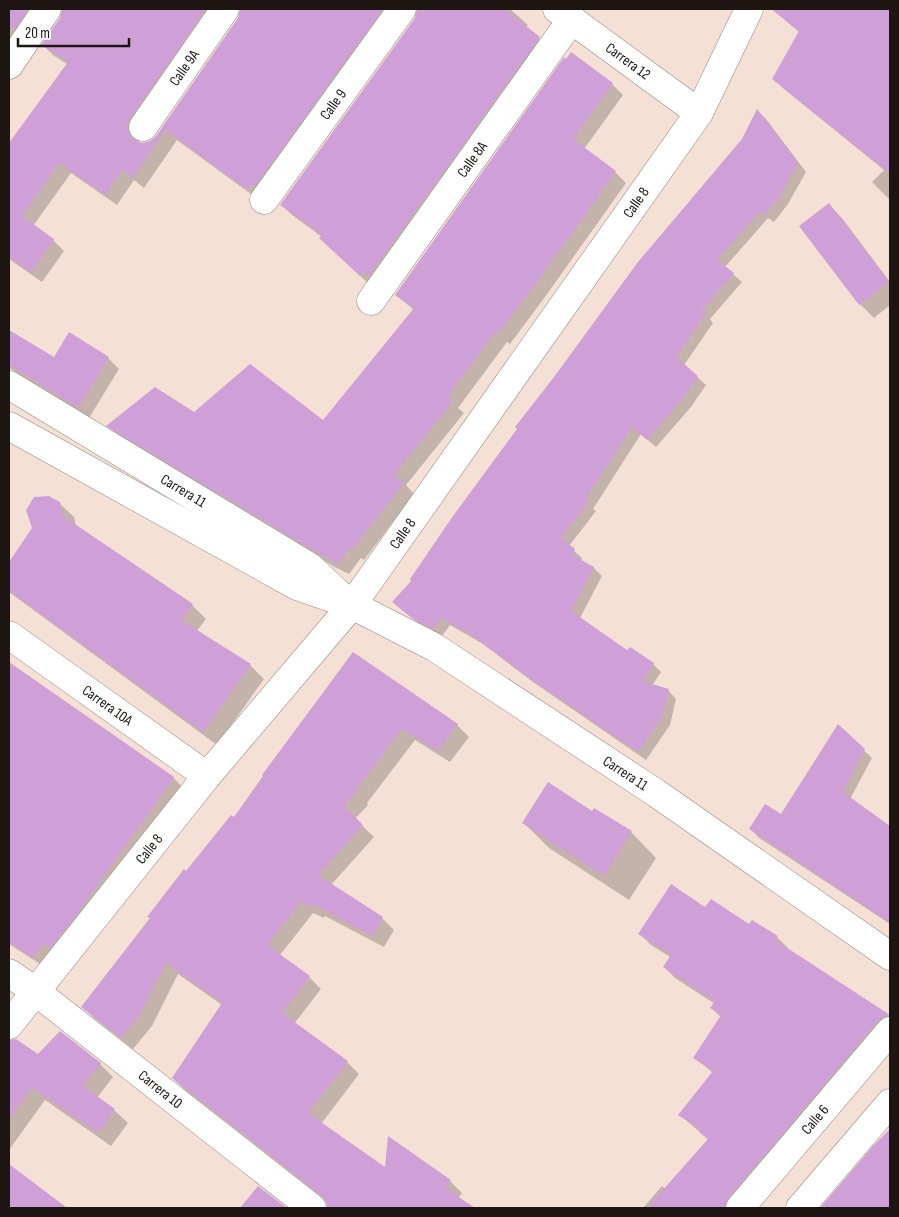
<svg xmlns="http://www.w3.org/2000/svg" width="899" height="1217" viewBox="0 0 899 1217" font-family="'Sofia Sans Condensed',sans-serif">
	<rect width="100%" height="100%" fill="#f5e0d6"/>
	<path fill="#0003" d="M9,9H48L9,42Z
		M64,9H226L138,137L139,143L142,144L150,142L157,137L239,18L242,9H403L259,200L177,140L144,188L134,180L117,205L71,173L33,226L53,240L64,251L42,282L9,259V147L67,64L54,56L43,45L61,18Z
		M418,9H510L528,25L526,27L550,49L371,286L332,249L322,237L292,215L282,205L416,19Z
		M776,9H886L890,13V200L872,182L884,170L784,89L774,79L800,33L785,20L775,10Z
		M612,84L623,95L584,149L615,172L626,183L545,297L510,344L507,342L458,408L464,413L406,485L414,494L364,560L361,558L349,574L333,566L119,436L108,426L195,413L323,422L414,310L396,295Z
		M758,111L766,119L806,172L788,204L774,222L768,218L725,267L742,282L710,319L713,323L684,365L706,385L691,407L656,447L641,434L593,509L596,511L569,546L582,558L581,561L594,568L602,576L580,618L627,652L653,664L661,672L652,686L668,690L676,699L670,725L646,760L533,682L483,644L450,625L442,636L423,627L394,602L413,581L743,139Z
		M828,204L842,218L890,282V305L874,318L860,304Z
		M9,331L54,359L69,334L108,358L119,369L89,418L9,368Z
		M59,503L74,517L76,526L192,605L206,619L196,632L250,665L264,679L217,745L9,592V564L33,529Z
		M353,654L457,725L469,737L450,762L415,740L367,803L368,805L355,819L374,837L331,885L382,918L394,930L384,947L325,916L324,918L313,913L280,955L309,977L321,989L294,1024L347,1062L359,1074L321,1124L386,1169L450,1181L462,1193L458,1199L468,1208H329L327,1201L185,1090L173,1078L222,1005L178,974L152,1026L133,1049L95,1019L83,1007L187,873L234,819Z
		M9,663L174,778L183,788L43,966L9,944Z
		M838,726L872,758L850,799L877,820L890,835V924L758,837L751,829L781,815Z
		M594,809L631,832L656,858L629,900L549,848L524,823L593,813Z
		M705,909L777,937L788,948L787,949L890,1017V1031L739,1208H643L662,1186L666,1189L709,1140L680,1115L713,1073L695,1058L721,1017L711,1008L715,1004L675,978L664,967L670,957L651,945L640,934Z
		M9,1051L38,1056L100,1064L113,1077L97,1098L114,1110L128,1123L111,1146L45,1100L9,1150Z
		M890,1130V1208H822L883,1137Z
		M9,1165L67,1208H9Z"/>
	<path fill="#cfa0d7" d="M9,9H28L15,29L9,25Z
		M62,9H206L130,119L127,126L129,134L135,140L142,143L150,141L156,136L238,18L240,9H383L255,186L252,184L248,190L165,130L133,178L123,170L105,195L59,163L22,216L54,239L31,272L9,257V143L68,62L41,45L60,18Z
		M417,9H504L540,37L369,276L363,272L360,276L319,238L322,235L280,205L415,18Z
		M771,9H890V174L772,79L799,31Z
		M571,52L613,83L573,139L616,171L534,286L498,333L495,332L448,396L453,401L394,475L404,482L352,550L349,548L338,564L321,555L106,426L155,387L194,412L250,364L323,420L414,308L395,295L564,57L566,59Z
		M757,109L798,163L780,196L765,215L760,211L717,260L734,273L702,310L706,313L676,357L698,376L683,398L647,440L632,427L585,500L588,502L561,538L575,549L572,555L594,567L571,611L627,650L630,647L654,663L642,681L669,689L662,716L638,752L523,674L473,636L441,618L433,629L413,619L392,602L411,581L410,579L453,516L517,429L515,427L554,377L638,262L742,139Z
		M829,203L889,282L859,305L799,226Z
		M9,330L54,357L69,332L109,357L78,408L9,365Z
		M49,496L60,502L63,516L193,604L181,620L251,664L203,732L9,591V562L32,528L26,510L34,497Z
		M353,652L458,724L438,751L402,729L355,791L357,792L344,806L363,825L318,875L383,917L372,936L313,904L311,907L301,902L267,945L310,976L282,1013L348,1061L308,1113L385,1167L388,1136L451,1180L445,1188L475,1208H327L326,1202L322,1196L172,1078L222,1003L166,963L140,1014L121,1038L81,1007L150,918L147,917L184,869L186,871L231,815L234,817L263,776L262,775Z
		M9,662L174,777L72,921L50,948L44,943L33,958L9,942Z
		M838,724L865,749L843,792L890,826V923L749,829L765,804L781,814Z
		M548,782L592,811L594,808L632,831L604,876L522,823Z
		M671,884L705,907L711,899L749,924L752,920L778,936L775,940L890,1015L884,1017L878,1021L728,1198L725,1208H647L708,1139L699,1132L701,1130L678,1115L713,1071L693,1058L721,1015L710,1008L715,1001L663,967L671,955L638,934Z
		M60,1031L101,1063L83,1086L115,1109L98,1133L32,1088L9,1119V1040L16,1039L38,1054Z
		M890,1129V1208H820L873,1146Z
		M9,1164L67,1208H9Z
		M258,1186L287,1208H240Z"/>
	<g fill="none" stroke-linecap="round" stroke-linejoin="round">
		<defs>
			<g id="minor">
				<path id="s1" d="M557,9L699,113"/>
				<path d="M9,65L47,9"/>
				<path id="s2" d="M143,127L225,9"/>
				<path id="s3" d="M264,200L402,9"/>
				<path id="s4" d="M371,301L572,19"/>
				<path id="s5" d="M9,385L310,567L343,598"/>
				<path id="s6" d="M9,426L297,586L352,605L434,647L656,793L890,956"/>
				<path id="s7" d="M9,635L207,776"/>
				<path id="s8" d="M9,973L35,991L312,1208"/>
				<path id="s9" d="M9,1025L207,776L352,605L699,113L749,9"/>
			</g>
			<g id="tertiary">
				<path id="s10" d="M740,1208L890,1031"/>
				<path d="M800,1208L890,1103"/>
			</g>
		</defs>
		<use href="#minor" stroke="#98857c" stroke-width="29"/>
		<use href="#tertiary" stroke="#98857c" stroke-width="29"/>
		<use href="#minor" stroke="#fff" stroke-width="28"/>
		<use href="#tertiary" stroke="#fff" stroke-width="28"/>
	</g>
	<g text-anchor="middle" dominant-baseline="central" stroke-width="4.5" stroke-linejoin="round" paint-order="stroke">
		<g font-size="15" fill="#1c1511" stroke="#fff">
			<text stroke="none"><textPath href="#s1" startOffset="88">Carrera 12</textPath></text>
			<text stroke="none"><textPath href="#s2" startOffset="72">Calle 9A</textPath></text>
			<text stroke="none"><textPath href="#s3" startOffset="118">Calle 9</textPath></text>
			<text stroke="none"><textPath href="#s4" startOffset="174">Calle 8A</textPath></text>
			<text stroke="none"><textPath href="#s9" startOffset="1035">Calle 8</textPath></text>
			<text stroke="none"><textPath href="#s5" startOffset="204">Carrera 11</textPath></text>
			<text stroke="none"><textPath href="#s9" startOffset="630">Calle 8</textPath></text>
			<text stroke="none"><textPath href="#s7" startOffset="121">Carrera 10A</textPath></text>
			<text stroke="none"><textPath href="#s6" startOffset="709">Carrera 11</textPath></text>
			<text stroke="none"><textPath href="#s9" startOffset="225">Calle 8</textPath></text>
			<text stroke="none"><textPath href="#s8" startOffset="191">Carrera 10</textPath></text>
			<text stroke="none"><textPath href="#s10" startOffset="116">Calle 6</textPath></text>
		</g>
	</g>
	<rect width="899" height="1217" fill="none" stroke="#1c1511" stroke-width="20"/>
	<path d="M18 38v8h111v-8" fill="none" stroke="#1c1511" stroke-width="2.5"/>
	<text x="25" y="38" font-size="15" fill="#1c1511" stroke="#ffffff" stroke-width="4" paint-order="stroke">20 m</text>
</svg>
